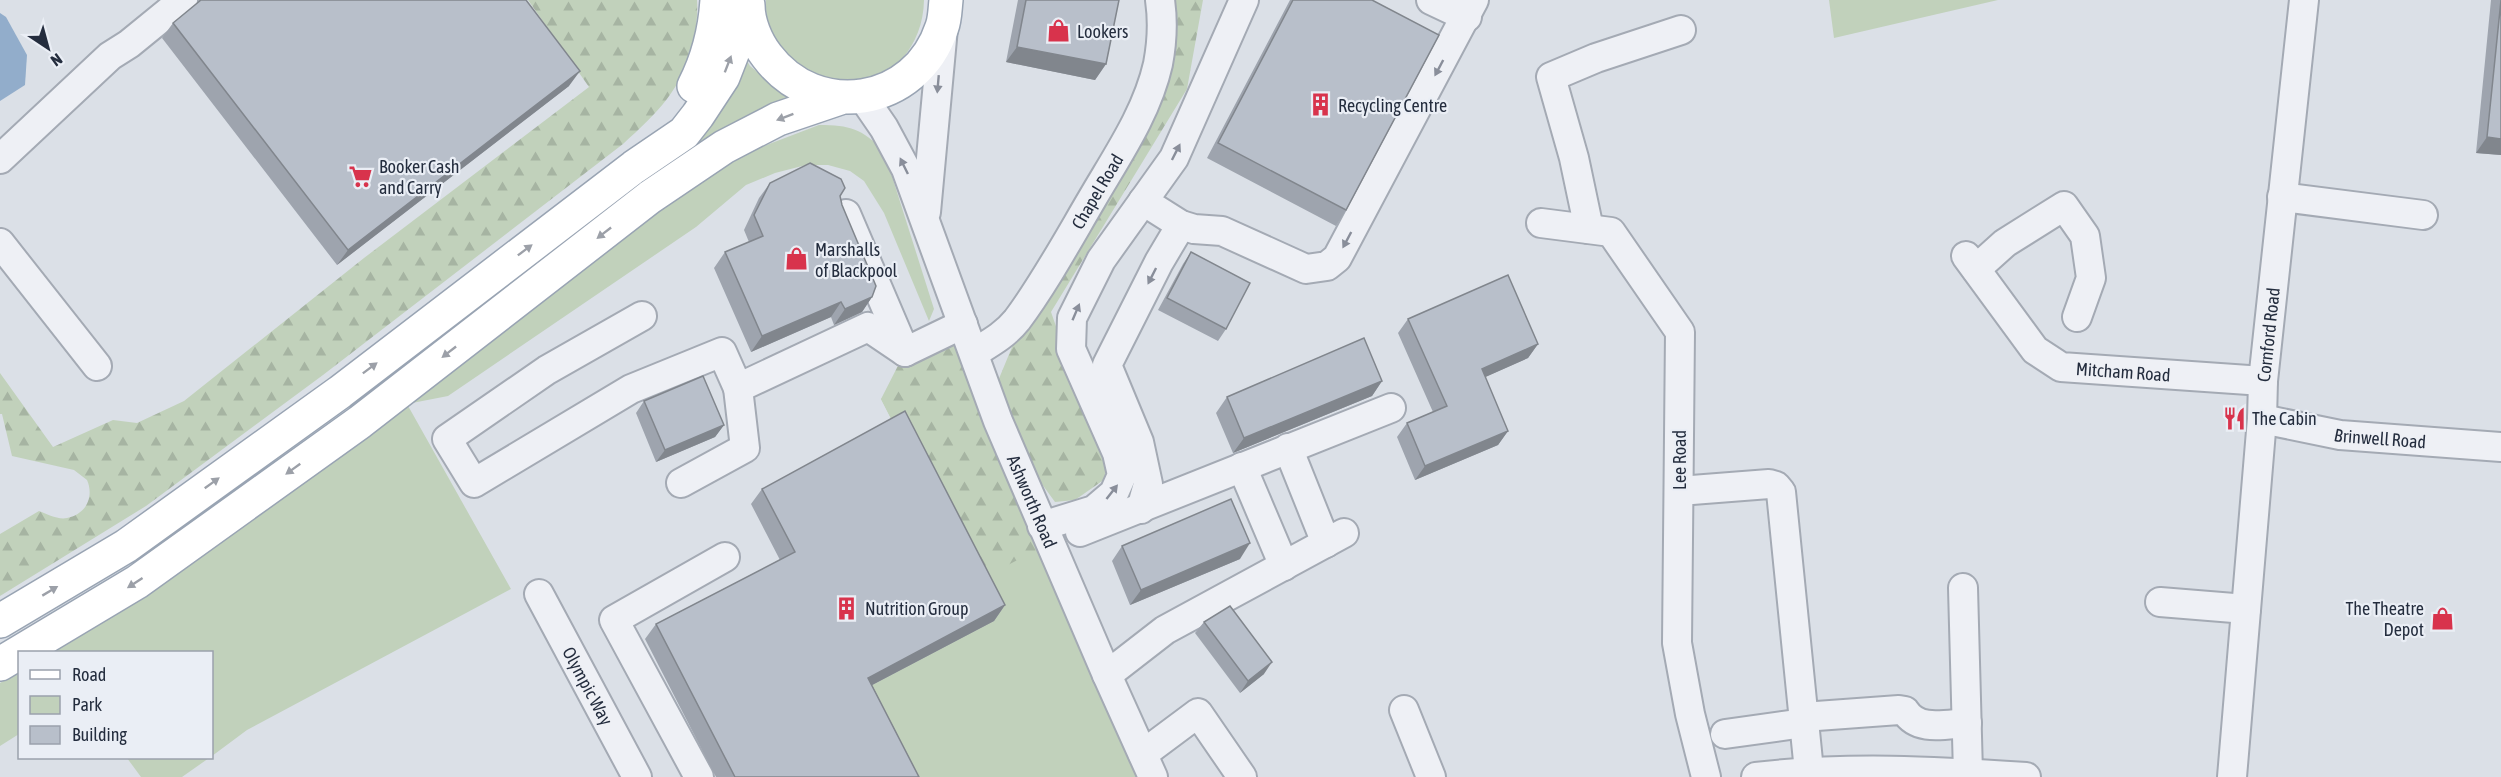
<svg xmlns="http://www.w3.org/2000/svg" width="2501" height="777" viewBox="0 0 2501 777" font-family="'Asap Condensed',sans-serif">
	<defs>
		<pattern id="forest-firs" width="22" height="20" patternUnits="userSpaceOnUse" patternTransform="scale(1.5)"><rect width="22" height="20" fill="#c1d1bb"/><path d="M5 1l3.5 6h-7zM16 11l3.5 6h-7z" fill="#a6b4a2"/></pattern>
	</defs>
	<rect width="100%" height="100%" fill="#dbe0e7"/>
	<path fill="#c1d1bb" d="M766,0H924C923,57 876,97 820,77C814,75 804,73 799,69C793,64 788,56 784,51C771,35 765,21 766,0Z
		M1829,0H1998L1834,38Z
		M746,59L750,66L794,101L659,169Z
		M819,125C850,125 862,129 884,151L934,309L929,321L884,213L864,181L850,171L828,165H806L775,173L746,185L696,227L448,396L407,404L511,589L247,730L212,756V652H53L105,621L259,515L553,293L687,188L756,149Z
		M959,326L1153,777H900L857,693L994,620L881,399Z
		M19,672V734L0,746V683Z
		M127,758H209L182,777H141Z"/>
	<path fill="url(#forest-firs)" d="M528,0H697C698,15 696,28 693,42C682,90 658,112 623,144L323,375L146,506L0,596V534L39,511C47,514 58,520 67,518C87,514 94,496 87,480L74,470L12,456L2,414H0V373L53,447L113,420L137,423L184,401L364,258L589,87Z
		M1168,0H1203L1187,89L1051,312L1072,372L1105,454V479L1075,500L1055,502L1039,480L998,381L1017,335L1107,186Z
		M959,326L1050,543L975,582L881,399L905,352Z"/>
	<path fill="#92adcb" d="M0,13L6,17L27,55L25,85L0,101Z"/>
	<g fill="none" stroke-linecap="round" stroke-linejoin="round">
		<defs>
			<g id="minor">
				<path d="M1431,0L1467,17"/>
				<path id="s1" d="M862,96L884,128L906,169L998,421L1107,675L1153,777"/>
				<path d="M0,159L110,56L129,44L183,0"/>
				<path d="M2282,197L2423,215"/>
				<path d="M1143,201L1181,225L1194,229L1222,231L1306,269L1327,266L1337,258L1474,0"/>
				<path d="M926,212L943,28"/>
				<path d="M846,214L905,352L963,324"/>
				<path d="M1541,223L1611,232L1680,332L1677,643L1690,714L1706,777"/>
				<path d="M1589,229L1574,158L1551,77L1596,58L1681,30"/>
				<path d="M0,243L97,366"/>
				<path id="s2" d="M1966,256L2035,350L2061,367L2263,381"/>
				<path d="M1976,269L2005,243L2064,206L2085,236L2091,278L2077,317"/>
				<path d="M642,316L547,370L447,439L474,483L631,389L722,352L738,388"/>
				<path id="s3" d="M974,353C990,343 1005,335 1017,320C1044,284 1069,238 1092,199C1117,156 1147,113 1158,64C1162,43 1163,21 1160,0"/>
				<path id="s4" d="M2262,419L2340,435L2501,447"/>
				<path d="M1288,448L1326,543"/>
				<path d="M1242,467L1284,566"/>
				<path d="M681,483L745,448L738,388L868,327L905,352"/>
				<path d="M1679,491L1769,484L1776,486L1781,492L1809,771"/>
				<path d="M1141,509L1148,484L1139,442L1107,365L1159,262L1181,225"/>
				<path d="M1042,526L1094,510L1114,493L1122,475L1117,453L1071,349L1072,318L1101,260L1174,158L1244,0"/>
				<path d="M1080,532L1391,408"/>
				<path d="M1963,588L1968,773"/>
				<path id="s5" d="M539,594L637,777"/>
				<path d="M2160,602L2246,609"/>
				<path d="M1107,675L1165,630L1344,533"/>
				<path d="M1404,710L1431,777"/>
				<path d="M1803,717L1899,710L1905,711C1918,732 1946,724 1967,723"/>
				<path d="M1725,734L1804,723"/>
				<path d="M1143,754L1198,713L1242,777"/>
				<path d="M699,777L614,620L725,557"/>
				<path d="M1756,777C1846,766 1936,771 2026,777"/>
				<path id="s6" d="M2232,777L2262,419L2263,381L2304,0"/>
			</g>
			<path id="major" d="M748,5C748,22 756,42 767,56C816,121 916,107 942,27C945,19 945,9 946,0
				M694,86C708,59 715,31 717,0
				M0,621L126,546L340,392L634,167L684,133L698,115L723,77L748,13
				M0,664L137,582L360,422L650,197L724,147L778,119L840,98"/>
		</defs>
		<use href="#minor" stroke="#a4aab4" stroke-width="32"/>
		<use href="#major" stroke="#99a4b3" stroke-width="36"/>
		<use href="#minor" stroke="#eef0f5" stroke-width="28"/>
		<use href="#major" stroke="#fff" stroke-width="33"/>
	</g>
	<path fill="#9ea4ae" d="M199,0H526L569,86L337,265L162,38L173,23L199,2Z
		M1018,0H1119L1106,64L1095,80L1006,62Z
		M1290,0H1372L1346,210L1336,226L1207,158Z
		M2491,0H2501V155L2476,153Z
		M770,183L840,196L842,205L872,297L862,312L834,325L831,317L751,352L714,268L725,252L749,242L744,230L759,198Z
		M1191,252L1226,329L1218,341L1158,310L1183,264Z
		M1408,319L1538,344L1528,358L1485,377L1508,431L1498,445L1415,480L1397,437L1407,423L1433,412L1398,333Z
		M1382,381L1372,396L1233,453L1216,413L1227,397Z
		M644,401L724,425L715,437L656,462L636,413Z
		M762,489L1005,605L994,621L872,685L919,777H716L645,639L656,624L780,560L751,504Z
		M1122,546L1240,559L1130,605L1112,561Z
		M1204,622L1264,674L1240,693L1195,633Z"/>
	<path fill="#81868d" d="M1017,47L1106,64L1095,80L1006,62Z
		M580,71L569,86L337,265L348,250Z
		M2487,137L2501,139V155L2476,153Z
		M872,297L862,312L834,325L845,309Z
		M841,302L831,317L751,352L762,336Z
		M1538,344L1528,358L1472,383L1482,369Z
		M1382,381L1372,396L1233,453L1244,438Z
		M724,425L715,437L656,462L665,450Z
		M1508,431L1498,445L1415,480L1425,466Z
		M1250,543L1240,559L1130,605L1141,590Z
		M1005,605L994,621L857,693L868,678Z
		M1272,662L1264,674L1240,693L1248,681Z"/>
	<path fill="#b8bfca" stroke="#81868d" stroke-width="1.5" d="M201,0H526L580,71L348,250L173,23Z
		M1026,0H1119L1106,64L1017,47Z
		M1293,0H1372L1439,35L1346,210L1218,143Z
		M2501,0V139L2487,137Z
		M810,163L841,179L845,188L840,196L842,205L876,286L872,297L845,309L841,302L762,336L725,252L763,236L754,215L770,183Z
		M1191,252L1250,283L1226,329L1167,298Z
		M1508,275L1538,344L1482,369L1508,431L1425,466L1407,423L1447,406L1408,319Z
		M1364,338L1382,381L1244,438L1227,397Z
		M703,376L724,425L665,450L644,401Z
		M905,411L1005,605L868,678L919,777H735L656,624L795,552L762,489Z
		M1231,499L1250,543L1141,590L1122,546Z
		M1230,606L1272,662L1248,681L1204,622Z"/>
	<defs><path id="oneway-solid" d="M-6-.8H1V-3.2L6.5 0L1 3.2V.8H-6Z" transform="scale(1.5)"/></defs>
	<g fill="#9ca0a8">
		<use href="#oneway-solid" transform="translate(728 64) rotate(-69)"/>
		<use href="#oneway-solid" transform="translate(785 117) rotate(159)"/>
		<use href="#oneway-solid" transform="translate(604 233) rotate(142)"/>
		<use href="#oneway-solid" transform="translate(525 250) rotate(-37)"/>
		<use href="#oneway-solid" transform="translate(449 352) rotate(142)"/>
		<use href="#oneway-solid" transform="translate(370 368) rotate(-37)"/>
		<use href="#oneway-solid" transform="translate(293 469) rotate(144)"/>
		<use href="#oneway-solid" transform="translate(212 483) rotate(-36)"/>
		<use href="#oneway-solid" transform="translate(135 583) rotate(147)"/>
		<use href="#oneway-solid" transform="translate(50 591) rotate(-31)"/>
	</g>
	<g fill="#898e9a">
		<use href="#oneway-solid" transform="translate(1439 68) rotate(118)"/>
		<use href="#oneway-solid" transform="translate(938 84) rotate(95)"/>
		<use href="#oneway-solid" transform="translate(1176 152) rotate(-63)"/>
		<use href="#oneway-solid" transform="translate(904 166) rotate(-116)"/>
		<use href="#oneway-solid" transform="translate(1347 240) rotate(118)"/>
		<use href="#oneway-solid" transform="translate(1152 276) rotate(117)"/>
		<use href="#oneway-solid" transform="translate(1076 312) rotate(-67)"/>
		<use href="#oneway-solid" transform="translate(1112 492) rotate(-52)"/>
	</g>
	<defs>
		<symbol id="shop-bare" viewBox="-9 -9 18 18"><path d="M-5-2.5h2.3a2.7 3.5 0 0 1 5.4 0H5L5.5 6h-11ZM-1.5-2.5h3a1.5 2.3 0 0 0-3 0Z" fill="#d8334c" stroke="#eaeef5" stroke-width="2.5" paint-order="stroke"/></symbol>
		<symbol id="building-bare" viewBox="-9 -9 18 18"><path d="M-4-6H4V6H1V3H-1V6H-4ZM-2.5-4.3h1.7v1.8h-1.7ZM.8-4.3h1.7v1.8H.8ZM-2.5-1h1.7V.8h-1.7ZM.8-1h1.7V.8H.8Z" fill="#d8334c" stroke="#eaeef5" stroke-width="2.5" paint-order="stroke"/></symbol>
		<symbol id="supermarket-bare" viewBox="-9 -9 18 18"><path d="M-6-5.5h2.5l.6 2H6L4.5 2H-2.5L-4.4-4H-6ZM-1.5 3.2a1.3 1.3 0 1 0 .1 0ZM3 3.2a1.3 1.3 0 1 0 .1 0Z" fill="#d8334c" stroke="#eaeef5" stroke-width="2.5" paint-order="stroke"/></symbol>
		<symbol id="restaurant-bare" viewBox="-9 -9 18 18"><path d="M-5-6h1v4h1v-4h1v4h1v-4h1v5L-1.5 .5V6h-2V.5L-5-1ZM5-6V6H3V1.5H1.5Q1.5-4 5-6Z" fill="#d8334c" stroke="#eaeef5" stroke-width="2.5" paint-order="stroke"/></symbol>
	</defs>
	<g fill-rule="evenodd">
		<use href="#shop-bare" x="1042" y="14" width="33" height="33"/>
		<use href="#building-bare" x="1304" y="88" width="33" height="33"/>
		<use href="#supermarket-bare" x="344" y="160" width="33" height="33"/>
		<use href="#shop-bare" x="780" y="242" width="33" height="33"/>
		<use href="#restaurant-bare" x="2218" y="402" width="33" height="33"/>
		<use href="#building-bare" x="830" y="592" width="33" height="33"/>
		<use href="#shop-bare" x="2426" y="602" width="33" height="33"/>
	</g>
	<g text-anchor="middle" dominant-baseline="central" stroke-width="4.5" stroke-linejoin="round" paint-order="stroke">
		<g font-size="18" fill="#242d3e" stroke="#eaeef5" text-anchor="start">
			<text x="1077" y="31">Lookers</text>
			<text x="1338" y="105">Recycling Centre</text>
			<text x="379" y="166">Booker Cash<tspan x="379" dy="21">and Carry</tspan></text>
			<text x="815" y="249">Marshalls<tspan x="815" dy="21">of Blackpool</tspan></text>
			<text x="2252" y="418">The Cabin</text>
			<text x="865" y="608">Nutrition Group</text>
			<text x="2424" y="608" text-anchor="end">The Theatre<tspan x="2424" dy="21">Depot</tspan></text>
		</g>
		<g font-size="18" fill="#242d3e" stroke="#eaeef5">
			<text stroke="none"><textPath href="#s3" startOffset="206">Chapel Road</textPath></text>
			<text stroke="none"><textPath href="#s6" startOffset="444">Cornford Road</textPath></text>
			<text stroke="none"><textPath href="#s2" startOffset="210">Mitcham Road</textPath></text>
			<text stroke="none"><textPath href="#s4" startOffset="120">Brinwell Road</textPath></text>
			<text transform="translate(1679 460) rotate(-90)">Lee Road</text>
			<text stroke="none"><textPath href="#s1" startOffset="441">Ashworth Road</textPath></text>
			<text stroke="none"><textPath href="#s5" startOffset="104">Olympic Way</textPath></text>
		</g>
	</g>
	<rect x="18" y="651" width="195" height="108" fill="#eaeef5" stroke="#9ba1ac" stroke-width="1.5"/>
	<rect x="30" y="670" width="30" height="9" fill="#ffffff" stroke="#9ba1ac" stroke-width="1.5"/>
	<text x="72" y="681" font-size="18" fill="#242d3e">Road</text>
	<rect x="30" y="696" width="30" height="18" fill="#c1d1bb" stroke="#9ba1ac" stroke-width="1.5"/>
	<text x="72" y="711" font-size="18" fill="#242d3e">Park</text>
	<rect x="30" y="726" width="30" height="18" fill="#b8bfca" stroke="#9ba1ac" stroke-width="1.5"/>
	<text x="72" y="741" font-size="18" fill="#242d3e">Building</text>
	<g transform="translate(48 48) rotate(144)" stroke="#eaeef5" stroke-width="4.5" paint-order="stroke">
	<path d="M0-4.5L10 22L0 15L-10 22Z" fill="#242d3e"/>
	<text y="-9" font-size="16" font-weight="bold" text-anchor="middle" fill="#242d3e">N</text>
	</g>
</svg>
